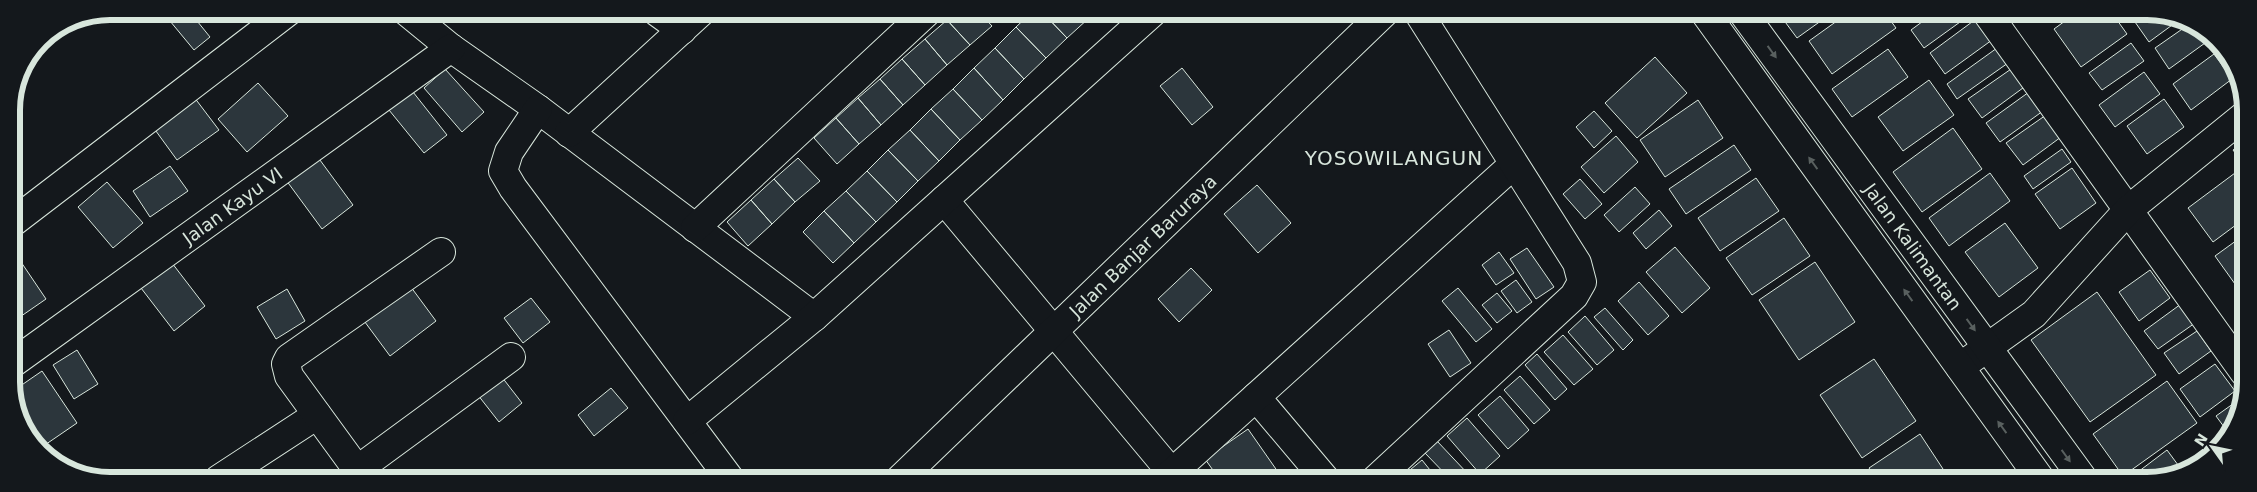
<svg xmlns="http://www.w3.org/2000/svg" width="2257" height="492" viewBox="0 0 2257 492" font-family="'DejaVu Sans',sans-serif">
	<rect width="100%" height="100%" fill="#14181c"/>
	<path fill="#2c363c" stroke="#d8e6dc" d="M170,11H189L210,37L194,50L165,15Z
		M956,12H979L992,26L970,45L947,20Z
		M1032,12H1042L1067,38L1046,58L1016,27Z
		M1042,12H1083L1089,18L1067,38Z
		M1783,13H1832L1797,38L1780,15Z
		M1848,13H1885L1896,28L1832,74L1809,41Z
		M1902,13H1920L1908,21Z
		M1934,13H1964L1967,17L1924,48L1911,30Z
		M2076,13H2112L2127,34L2081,67L2054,29Z
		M2147,13H2166L2179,20L2149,42L2135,22Z
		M1976,19L1992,40L1945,74L1930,53Z
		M947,20L970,45L947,65L925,39Z
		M2188,25L2196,29L2205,43L2169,69L2155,48Z
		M1016,27L1046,58L1024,79L995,48Z
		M925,39L947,65L925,85L902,59Z
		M2131,43L2144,61L2102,90L2089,73Z
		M995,48L1024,79L1003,100L974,68Z
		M1997,48L2008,63L1957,99L1947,84Z
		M1888,49L1908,77L1852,117L1832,89Z
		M2214,54L2232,79L2191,110L2173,84Z
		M1655,57L1687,93L1637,138L1605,103Z
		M902,59L925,85L903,105L880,79Z
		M2014,67L2027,85L1982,118L1968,99Z
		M974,68L1003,100L982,120L953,89Z
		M1182,68L1213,107L1192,125L1160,86Z
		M445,69L484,112L462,132L424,88Z
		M2144,72L2160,94L2115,127L2099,105Z
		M880,79L903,105L881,125L858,98Z
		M1929,80L1954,115L1903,151L1878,117Z
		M258,83L288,116L247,152L218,119Z
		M953,89L982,120L960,140L931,109Z
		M413,92L447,135L424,153L389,110Z
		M2029,92L2043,111L2000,142L1986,123Z
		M194,97L219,130L177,160L153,127Z
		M858,98L881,125L859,144L836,118Z
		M2164,99L2184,127L2147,154L2127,126Z
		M1698,100L1723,138L1665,177L1640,140Z
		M931,109L960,140L939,161L910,130Z
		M1594,111L1612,131L1594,148L1576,127Z
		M2046,115L2061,137L2023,165L2006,143Z
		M836,118L859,144L837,164L814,138Z
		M1953,128L1982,169L1922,212L1893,172Z
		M910,130L939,161L918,181L888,150Z
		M1616,136L1638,162L1604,193L1581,167Z
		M2244,142V165L2233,150Z
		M1734,145L1751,170L1686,214L1669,189Z
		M2062,149L2071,162L2033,189L2024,176Z
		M888,150L918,181L897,202L867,171Z
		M317,156L353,205L322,229L286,180Z
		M798,158L820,181L795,202L774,179Z
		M170,166L188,191L150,217L133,191Z
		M2072,168L2096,203L2060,229L2035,194Z
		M867,171L897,202L876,222L846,191Z
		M1990,173L2010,201L1949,246L1929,218Z
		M2235,173L2244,185V219L2213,242L2188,208Z
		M1756,178L1779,211L1720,251L1698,218Z
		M774,179L795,202L772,224L751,200Z
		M1580,179L1602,204L1585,219L1563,194Z
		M107,182L143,223L113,248L78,207Z
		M1257,185L1291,223L1258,253L1224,214Z
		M1635,187L1650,204L1619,232L1604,215Z
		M846,191L876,222L854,243L824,211Z
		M751,200L772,224L748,246L727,222Z
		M1659,210L1672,226L1646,249L1633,233Z
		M824,211L854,243L833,263L803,232Z
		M1784,218L1810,256L1752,295L1726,258Z
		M2005,223L2038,268L1999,297L1965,252Z
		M2244,235V278L2235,284L2215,256Z
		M1675,247L1710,288L1682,313L1646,272Z
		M1527,248L1554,287L1536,299L1510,259Z
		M1499,252L1514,273L1496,285L1482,265Z
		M19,259L46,299L17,319L13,312L12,264Z
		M1815,262L1855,322L1799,360L1759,300Z
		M172,263L205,306L174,331L141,288Z
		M1191,268L1212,290L1179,322L1158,299Z
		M2150,270L2170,298L2139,321L2119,292Z
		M405,279L436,321L390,356L359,314Z
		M1516,280L1532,302L1517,313L1501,291Z
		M1639,282L1669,316L1648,335L1618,301Z
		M1458,288L1492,329L1476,342L1442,301Z
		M287,289L305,321L276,339L257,307Z
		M2097,292L2156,375L2090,422L2031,340Z
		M1497,293L1512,311L1497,323L1482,305Z
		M531,298L550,322L523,343L504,318Z
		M2181,304L2195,323L2158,349L2144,331Z
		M1605,308L1633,340L1623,350L1594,317Z
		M1585,316L1614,350L1597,365L1568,332Z
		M1449,330L1471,363L1450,377L1428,344Z
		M2197,331L2211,351L2179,374L2164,353Z
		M1563,335L1593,369L1574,385L1544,352Z
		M77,350L98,384L74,399L53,365Z
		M1537,354L1567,389L1555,400L1525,365Z
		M1874,359L1916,421L1862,458L1820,395Z
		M2215,364L2235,391L2200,417L2180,389Z
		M42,371L77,423L39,449L13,401V391Z
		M498,372L522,403L499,422L474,390Z
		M1520,376L1550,410L1534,424L1504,390Z
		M2167,381L2197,423L2123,476L2093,434Z
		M611,388L628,408L594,436L578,415Z
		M1500,396L1529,430L1508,449L1478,415Z
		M2244,396V401L2227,431L2216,416Z
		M1467,418L1500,456L1480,474L1447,436Z
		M1248,429L1278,472L1267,480H1220L1205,459Z
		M1920,434L1943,469L1926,480H1877L1869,468Z
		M1437,441L1469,475L1464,480H1451L1425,453Z
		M2167,450L2181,469L2153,481H2126Z
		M1422,460L1438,480H1409L1405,474Z"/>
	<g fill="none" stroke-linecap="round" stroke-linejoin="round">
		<defs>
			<g id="minor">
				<path d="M407,12L451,48L538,109L814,317"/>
				<path d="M657,12L682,30"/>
				<path d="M1987,13L2244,372"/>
				<path d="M538,109L509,152L503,171L513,188L730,479"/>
				<path d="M569,133L701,12"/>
				<path d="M944,200L1172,473"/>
				<path d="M12,223L289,11"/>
				<path d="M695,228L927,12"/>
				<path id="s1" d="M13,363L451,48"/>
				<path d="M1960,367L2034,314L2128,210L2244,116"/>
				<path d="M1256,397L1326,480"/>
				<path d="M687,421L814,317L1153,12"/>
				<path d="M357,470L511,357"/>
				<path d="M219,479L317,415"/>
				<path d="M364,479L289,376L286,364L289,358L441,252"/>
				<path id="s2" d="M899,480L1385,12"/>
				<path d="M1164,480L1513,165"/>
				<path d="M1375,480L1574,296L1582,282L1577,263L1418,12"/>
			</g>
			<g id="major">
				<path d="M1705,13L2041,480"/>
				<path id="s3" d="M1743,13L2084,480"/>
			</g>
		</defs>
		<use href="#minor" stroke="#d8e6dc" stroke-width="30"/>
		<use href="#major" stroke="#d8e6dc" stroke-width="30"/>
		<use href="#minor" stroke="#14181c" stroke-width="28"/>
		<use href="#major" stroke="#14181c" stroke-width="28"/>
	</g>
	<defs><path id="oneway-solid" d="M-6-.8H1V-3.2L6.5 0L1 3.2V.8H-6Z" transform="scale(1.25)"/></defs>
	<g fill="#59605f">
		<use href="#oneway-solid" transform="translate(1772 52) rotate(54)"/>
		<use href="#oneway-solid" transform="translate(1813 163) rotate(-126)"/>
		<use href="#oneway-solid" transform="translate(1908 295) rotate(-126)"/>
		<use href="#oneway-solid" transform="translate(1971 325) rotate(54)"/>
		<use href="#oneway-solid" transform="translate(2002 427) rotate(-126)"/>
		<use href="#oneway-solid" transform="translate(2066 456) rotate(54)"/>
	</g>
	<g text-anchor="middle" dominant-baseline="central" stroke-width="4" stroke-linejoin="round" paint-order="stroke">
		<g font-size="18" fill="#d8e6dc" stroke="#14181c">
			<text stroke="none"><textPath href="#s1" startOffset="270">Jalan Kayu VI</textPath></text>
			<text stroke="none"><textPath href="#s2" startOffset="338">Jalan Banjar Baruraya</textPath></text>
			<text stroke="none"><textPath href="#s3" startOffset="289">Jalan Kalimantan</textPath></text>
		</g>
		<g font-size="20" letter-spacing="1" fill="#d8e6dc" stroke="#14181c">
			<text x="1394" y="158">YOSOWILANGUN</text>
		</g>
	</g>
	<path d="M0 0H2257V492H0ZM110 20H2147A90 90 0 0 1 2237 110V382A90 90 0 0 1 2147 472H110A90 90 0 0 1 20 382V110A90 90 0 0 1 110 20Z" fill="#14181c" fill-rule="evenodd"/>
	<path fill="none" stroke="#d8e6dc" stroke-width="6" d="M110 20H2147A90 90 0 0 1 2237 110V382A90 90 0 0 1 2147 472H110A90 90 0 0 1 20 382V110A90 90 0 0 1 110 20Z"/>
	<g transform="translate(2212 447) rotate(303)" stroke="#14181c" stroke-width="4" paint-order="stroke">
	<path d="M0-4L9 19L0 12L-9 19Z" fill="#d8e6dc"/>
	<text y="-8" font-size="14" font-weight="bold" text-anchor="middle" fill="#d8e6dc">N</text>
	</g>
</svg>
